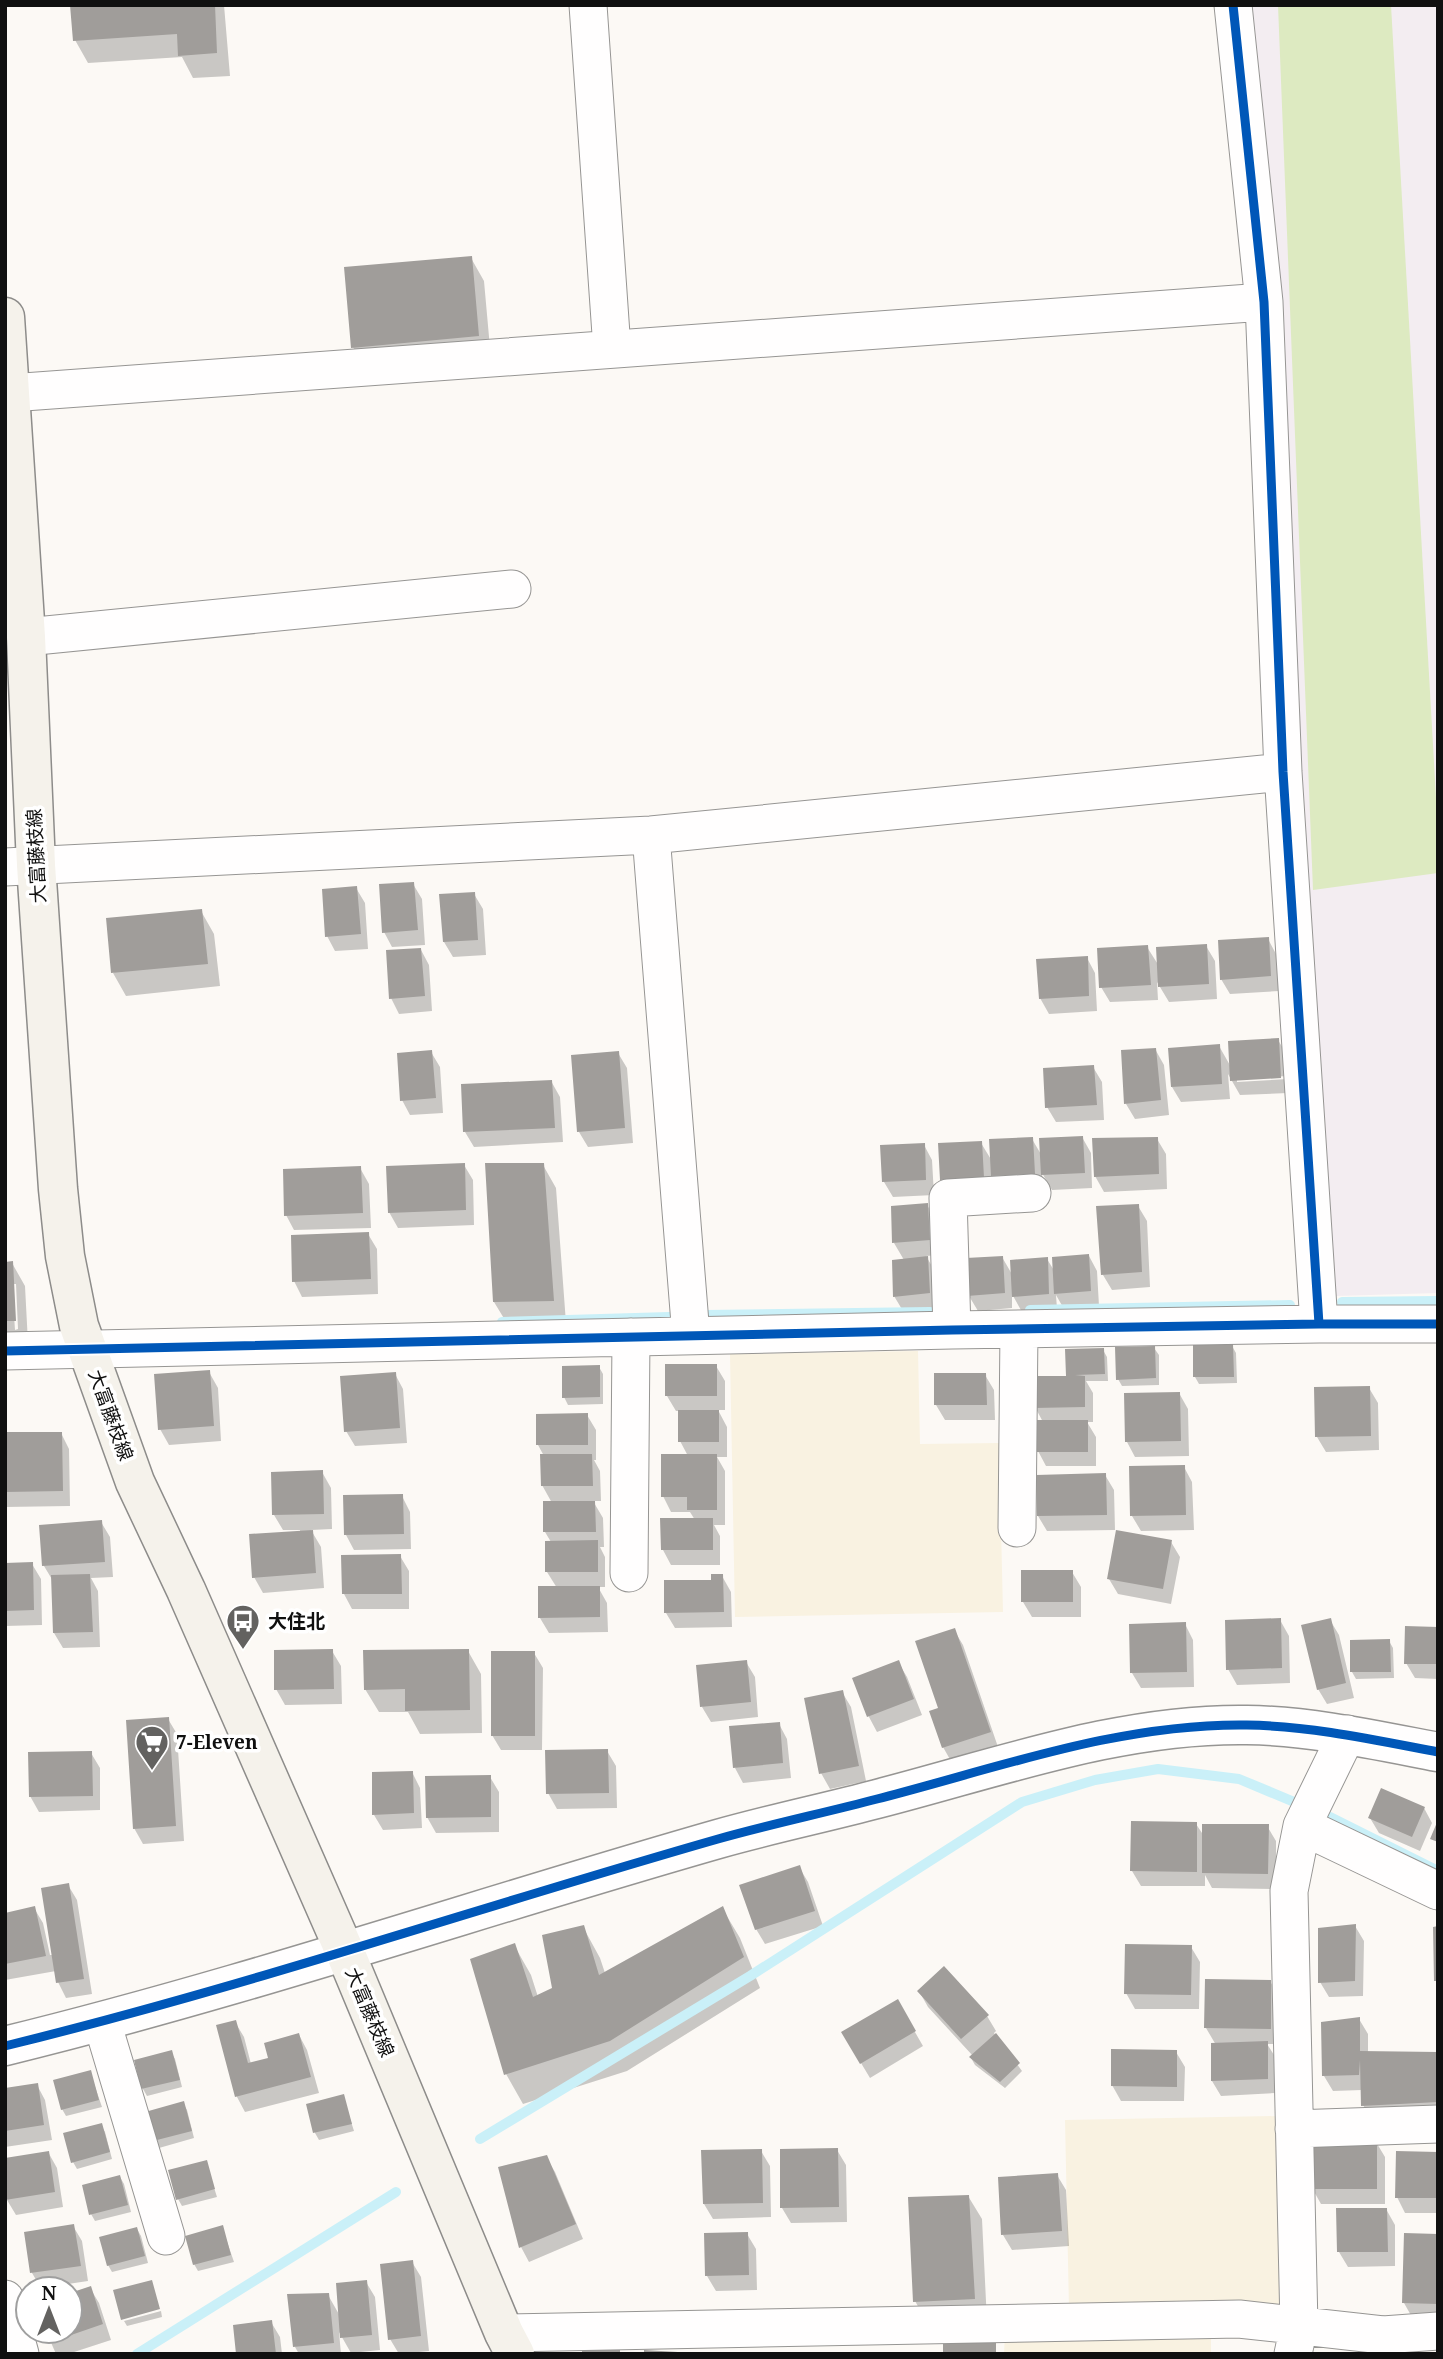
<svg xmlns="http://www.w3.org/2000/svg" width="1443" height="2359" viewBox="0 0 1443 2359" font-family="'Noto Serif','Noto Sans JP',serif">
	<rect width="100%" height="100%" fill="#fcf9f5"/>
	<path fill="#f3edf1" d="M1243,5H1438V1293L1336,1296Z"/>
	<path fill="#f9f2e1" d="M918,1351L920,1444L999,1443L1003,1612L735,1617L730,1354Z
		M1278,2116L1281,2306L1069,2309L1065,2120Z
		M1211,2328V2354H1004L1005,2332Z"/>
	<path fill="#ddeac1" d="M1278,5H1391L1438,833V873L1313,890Z"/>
	<path fill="#0003" fill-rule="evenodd" d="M72,5H224L230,76L193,78L182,57L88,63L75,40Z
		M471,258L484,281L491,359L366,370L353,347Z
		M413,884L422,899L425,945L392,947L384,932Z
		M356,888L365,903L368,949L335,951L327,936Z
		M474,894L483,909L486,955L453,957L444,942L441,896Z
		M201,911L214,934L220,986L126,996L113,973Z
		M1268,939L1276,954L1279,991L1230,994L1221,979Z
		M1206,946L1215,961L1217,999L1169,1002L1157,982L1158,1000L1110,1002L1101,987L1147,947L1159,966Z
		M421,950L429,965L432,1011L399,1014L391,998Z
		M1087,958L1095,973L1097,1011L1049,1014L1040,998Z
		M1278,1040L1287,1055L1288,1076L1237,1079V1082L1288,1079V1093L1240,1095L1228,1074L1230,1099L1181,1102L1172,1087L1219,1046L1231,1067Z
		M1155,1049L1164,1065L1169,1115L1135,1119L1126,1104Z
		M431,1052L440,1067L443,1113L410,1115L402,1100Z
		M618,1053L627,1068L633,1143L588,1147L579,1132Z
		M1093,1067L1102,1082L1104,1120L1056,1122L1047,1107Z
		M551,1081L560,1097L563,1142L474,1147L465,1132Z
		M1082,1137L1091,1153L1092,1188L1052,1190L1042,1173L1043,1189L1002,1191L991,1172L992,1193L951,1195L942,1180L981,1143L992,1161L1032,1139L1042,1156Z
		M1157,1139L1166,1154L1167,1189L1104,1192L1095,1176Z
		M924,1145L932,1160L934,1195L893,1197L884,1182L882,1147Z
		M464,1165L473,1180L474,1225L398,1228L389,1212Z
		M543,1165L556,1188L566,1323L508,1325L494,1302Z
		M360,1168L369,1184L371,1228L294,1230L286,1215Z
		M927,1205L936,1220L938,1255L926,1256L936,1273L938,1308L903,1311L894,1296L904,1260L894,1243Z
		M1138,1206L1147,1221L1150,1287L1112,1290L1103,1275Z
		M368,1234L377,1249L378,1294L302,1297L294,1281Z
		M1089,1256L1097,1271L1099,1306L1064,1309L1056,1295L1057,1309L1022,1312L1012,1294V1308L978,1311L969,1296L1002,1257L1013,1276L1047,1259L1055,1272Z
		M5,1263H12L25,1286L28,1343L5,1344ZM12,1284H16L18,1329L15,1330Z
		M1232,1346L1236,1353L1237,1383L1199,1384L1195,1377Z
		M1154,1348L1159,1355V1385L1122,1386L1118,1379Z
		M1103,1350L1107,1357L1108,1381H1086L1093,1393V1422H1087L1096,1437V1466H1046L1038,1451L1043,1422L1035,1407Z
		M716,1366L725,1381V1410H718L727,1427V1457H717L725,1471V1525H714L720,1536V1565H671L663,1550L662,1520H695L690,1512H671L663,1496L688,1456L680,1441V1411H676L667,1396Z
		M599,1367L603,1374V1404L568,1405L564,1397Z
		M209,1372L218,1388L221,1441L169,1445L160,1429Z
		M395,1374L403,1389L407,1443L355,1446L346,1431Z
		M985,1375L994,1390L995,1420H945L936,1405Z
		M1369,1388L1378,1403L1379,1450L1326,1452L1317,1437Z
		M1179,1393L1188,1409L1189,1456L1135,1457L1127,1442L1126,1394Z
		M587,1415L596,1430V1460H594L600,1471L601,1501H593L603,1518L604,1547H600L605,1557V1587H598L607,1603L608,1632L549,1633L540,1618V1588H557L547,1572L551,1542L545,1532L552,1503L542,1485L544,1456L538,1445Z
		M61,1433L69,1449L70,1506L5,1507V1434Z
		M1184,1467L1192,1482L1194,1530L1141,1531L1132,1516Z
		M322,1472L331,1488L332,1529L311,1530L321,1547L324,1588L263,1593L254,1577L300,1533V1530H283L274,1515Z
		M1105,1475L1114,1490L1115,1530L1047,1531L1038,1516Z
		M402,1496L410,1512L411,1549L354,1550L346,1535Z
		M101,1522L110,1537L113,1577L91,1578L98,1591L100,1647L63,1648L54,1633L53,1581L44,1566L41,1526Z
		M1171,1542L1180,1557L1171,1604L1118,1594L1109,1579Z
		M400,1556L409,1571V1609H352L344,1594L343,1557Z
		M5,1564H32L41,1579L42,1625L5,1626Z
		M1023,1572H1072L1081,1587V1617H1032L1023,1602Z
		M722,1576L731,1592L732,1627L675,1628L666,1613Z
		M1280,1620L1289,1636L1290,1683L1237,1685L1228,1669Z
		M1330,1620L1339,1635L1354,1698L1327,1704L1318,1689Z
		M1185,1624L1193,1640L1194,1687L1141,1688L1132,1673Z
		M1438,1629V1679L1415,1678L1406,1663Z
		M954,1630L963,1645L998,1747L952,1763L943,1747L940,1709Z
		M1389,1641L1393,1648L1394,1678L1356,1679L1352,1672Z
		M332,1651L341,1666L342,1704L285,1705L276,1689Z
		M468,1651L481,1674L482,1733L420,1734L408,1712H379L365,1689Z
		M534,1653L543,1668L542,1750H501L492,1735Z
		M746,1662L755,1677L758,1717L711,1722L702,1707Z
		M898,1662L907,1677L922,1715L877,1732L869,1717L854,1679Z
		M842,1692L851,1707L866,1781L830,1789L821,1773Z
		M168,1719L177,1734L184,1841L143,1844L134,1828Z
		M779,1724L787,1739L791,1778L743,1783L735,1768Z
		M607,1751L616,1766L617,1808L557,1809L548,1793Z
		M91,1753L100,1768V1810L39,1812L30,1796Z
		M412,1772L420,1788L422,1828L383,1830L374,1815Z
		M490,1777L499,1792V1832L436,1833L427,1817Z
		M1424,1808L1432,1823L1420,1851L1379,1833L1370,1818Z
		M1196,1824L1204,1836L1267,1826L1276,1841V1889L1212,1888L1205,1875V1886H1141L1132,1871Z
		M799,1867L808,1882L823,1926L765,1944L756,1929Z
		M68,1885L77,1900L92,1994L66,1998L58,1982L56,1971L5,1980V1914L34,1908L43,1923L50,1955H53Z
		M722,1908L740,1938L760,1988L627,2071L523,2104L506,2074L514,1945L531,1975L538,1997L554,1989L583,1927L600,1958L605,1973Z
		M1355,1926L1364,1941L1363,1996L1329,1997L1320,1982Z
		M1191,1947L1200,1962L1199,2009H1135L1126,1993Z
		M1270,1981L1279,1997V2044H1267L1276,2058L1275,2093L1221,2096L1212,2081L1216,2045L1206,2028Z
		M919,1991L987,2016L996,2031L994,2033L1022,2071L1005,2088L975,2065L971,2058L973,2056L928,2007Z
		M897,2001L923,2046L870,2078L843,2033Z
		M1359,2019L1368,2034V2053L1438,2054V2125L1376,2128L1363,2105L1362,2090L1333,2091L1324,2076Z
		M235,2022L244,2037L251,2064L270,2059L299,2035L307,2050L319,2093L245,2112L237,2097L218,2027Z
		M171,2052L175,2059L182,2087L147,2096L143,2089L136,2061Z
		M1176,2052L1185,2067L1184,2101H1121L1112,2085Z
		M90,2072L102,2107L66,2116L62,2109Z
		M37,2085L45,2100L52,2140L5,2147V2090Z
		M343,2096L354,2131L319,2140L315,2133L308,2105Z
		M183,2103L187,2110L194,2138L159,2148L155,2141Z
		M101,2125L105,2132L112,2159L77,2169L73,2162Z
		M1376,2142L1385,2157V2204H1321L1312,2188Z
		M837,2150L846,2165L847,2222L791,2223L782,2208Z
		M761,2151L770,2166L771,2217L713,2219L704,2204Z
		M48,2152L57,2168L63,2207L16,2215L7,2200Z
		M1438,2153V2213H1405L1397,2197Z
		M546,2157L555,2172L583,2239L529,2262L521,2247Z
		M206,2162L217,2197L182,2206L178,2199Z
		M1057,2175L1066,2190L1069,2246L1012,2250L1003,2235Z
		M120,2177L124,2184L131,2212L95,2221L91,2214Z
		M968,2196L982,2219L987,2322L928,2324L915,2301Z
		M1386,2209L1395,2225V2266L1348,2267L1339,2252Z
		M73,2226L82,2241L88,2281L41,2288L32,2273L26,2234Z
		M222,2227L234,2262L198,2271L194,2264Z
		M137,2229L141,2236L148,2263L112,2272L108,2265Z
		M747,2234L756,2249L757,2290L716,2291L707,2276Z
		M1438,2236V2326H1417L1404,2303Z
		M412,2262L421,2277L429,2351L399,2354L390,2339Z
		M366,2282L375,2297L380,2350L351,2353L339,2332L341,2354H299L295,2347L328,2295L340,2316Z
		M90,2288L99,2303L111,2340L68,2354H56L46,2331H70V2295Z
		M161,2311L162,2317L127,2326L124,2321Z
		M271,2322L280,2337L282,2354H238Z"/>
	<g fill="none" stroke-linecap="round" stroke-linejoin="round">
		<path stroke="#caf0f8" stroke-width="10" d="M1342,1302L1438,1301
			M1030,1310L1290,1305
			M706,1315L930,1312
			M502,1322L669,1317
			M480,2139L750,1976L1022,1802L1095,1780L1158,1769L1239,1779L1330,1817L1438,1871
			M137,2354L396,2192"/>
	</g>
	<path fill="#a09d9a" d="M70,5H215L217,53L178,56L177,34L73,41Z
		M472,256L479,336L351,348L344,267Z
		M414,882L418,930L382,933L379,884Z
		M357,886L361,934L325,937L322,889Z
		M475,892L478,940L443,942L439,894Z
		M202,909L208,964L111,973L106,918Z
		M1269,937L1271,976L1220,980L1218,940Z
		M1207,944L1209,984L1158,987L1156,947Z
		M1148,945L1151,985L1099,988L1097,948Z
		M421,948L425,996L389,999L386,950Z
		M1088,956L1089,996L1039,999L1036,959Z
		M1279,1038L1281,1078L1230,1081L1228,1041Z
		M1220,1044L1222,1084L1171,1087L1168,1048Z
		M1156,1048L1161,1100L1124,1104L1121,1050Z
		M432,1050L436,1098L400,1101L397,1053Z
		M619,1051L625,1128L577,1132L571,1055Z
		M1094,1065L1097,1105L1045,1108L1043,1068Z
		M552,1080L555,1128L463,1132L461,1084Z
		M1083,1136L1085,1173L1041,1175L1039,1138Z
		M1033,1137L1035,1174L991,1176L989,1139Z
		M1158,1137L1159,1174L1094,1177L1092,1138Z
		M982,1141L984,1178L940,1180L938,1143Z
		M925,1143L926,1180L882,1182L880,1145Z
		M465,1163L466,1210L388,1213L386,1166Z
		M485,1163H544L554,1301L493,1302Z
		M361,1166L363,1213L284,1216L283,1169Z
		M928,1203L930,1240L892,1243L891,1206Z
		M1139,1204L1142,1272L1101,1275L1096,1206Z
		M369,1232L371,1279L292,1282L291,1235Z
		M1089,1254L1091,1291L1054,1294L1052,1257Z
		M928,1256L930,1293L893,1297L892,1260Z
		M1003,1256L1005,1293L967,1296L966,1258Z
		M1048,1257L1049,1294L1012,1297L1010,1260Z
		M13,1261L16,1321H5V1262Z
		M1233,1344L1234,1377H1193V1345Z
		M1155,1346L1156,1378L1116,1380L1115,1347Z
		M1104,1348L1105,1374L1075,1375L1085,1376V1407L1033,1408V1376H1066L1065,1349Z
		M665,1364H717V1396H665Z
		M600,1365V1397L562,1398V1366Z
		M210,1370L214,1426L158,1430L154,1374Z
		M396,1372L400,1428L344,1432L340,1376Z
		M934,1373H986L987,1405H934Z
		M1370,1386L1371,1436L1315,1437L1314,1387Z
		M1180,1392L1181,1441L1125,1442L1124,1393Z
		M678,1410H719V1442H678Z
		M588,1413V1445H536V1414Z
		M1036,1420H1088V1452H1036Z
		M5,1432H62L63,1491L5,1492Z
		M540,1454H592L593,1486H541Z
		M661,1454H717V1510H687V1497H661Z
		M1185,1465L1186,1515L1130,1516L1129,1466Z
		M323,1470L324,1514L272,1515L271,1472Z
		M1106,1473L1107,1515L1037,1516L1036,1475Z
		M403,1494L404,1534L344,1535L343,1495Z
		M543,1501H595L596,1532H543Z
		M660,1518H713V1550H661Z
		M102,1520L105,1562L42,1566L39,1525Z
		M313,1530L316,1573L252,1578L249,1534Z
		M1116,1530L1172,1540L1163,1589L1107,1579Z
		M598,1540V1572H545V1541Z
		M401,1554L402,1594H342L341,1555Z
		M33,1562L34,1610L5,1611V1563Z
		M1021,1570H1073V1602H1021Z
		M90,1574L93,1632L53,1633L51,1575Z
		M711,1574H723L724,1612L664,1613V1580H711Z
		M538,1586H600V1617L538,1618Z
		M1281,1618L1282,1668L1226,1670L1225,1620Z
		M1331,1618L1346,1683L1317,1690L1301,1625Z
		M1186,1622L1187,1672L1130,1673L1129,1624Z
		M1405,1626L1438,1627V1664H1404Z
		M955,1628L991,1732L942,1748L929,1711L938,1708L915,1641Z
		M1390,1639L1391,1672H1350V1640Z
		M333,1649L334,1689L274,1690V1650Z
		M469,1649L470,1710L405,1711V1689L364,1690L363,1650Z
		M491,1651H535V1736H491Z
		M747,1660L751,1702L700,1707L696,1665Z
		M899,1660L914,1699L867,1717L852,1678Z
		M843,1690L859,1766L819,1774L804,1698Z
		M169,1717L176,1826L133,1829L126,1720Z
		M780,1722L783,1763L733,1768L729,1726Z
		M608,1749L609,1793L546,1794L545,1750Z
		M92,1751L93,1796L29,1797L28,1752Z
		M413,1771L414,1813L372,1815V1772Z
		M491,1775V1817L426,1818L425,1776Z
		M1381,1788L1425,1807L1412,1837L1368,1818Z
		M1438,1820V1842L1430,1839Z
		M1131,1821L1197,1822V1872L1130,1871Z
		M1202,1824H1269L1268,1874L1202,1873Z
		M800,1865L815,1911L755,1930L739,1885Z
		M69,1883L84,1979L56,1983L41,1888Z
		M35,1906L46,1956L5,1964V1913Z
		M723,1906L744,1957L610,2041L504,2075L470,1959L515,1943L533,1997L552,1988L542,1935L584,1925L599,1975Z
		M1356,1924L1355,1981L1318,1983V1928Z
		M1438,1926V1981H1434L1433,1927Z
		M1125,1944L1192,1945L1191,1995L1124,1994Z
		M944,1966L989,2015L961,2039L917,1991Z
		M1205,1979L1271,1980V2029L1204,2028Z
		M898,1999L916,2031L860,2064L841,2032Z
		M1360,2017V2051L1438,2052V2102L1361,2106L1360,2060L1359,2075L1322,2076L1321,2022Z
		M236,2020L248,2063L268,2058L264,2043L299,2033L311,2077L235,2097L216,2025Z
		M996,2033L1020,2063L1000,2082L969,2057Z
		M1268,2041V2079L1211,2081V2043Z
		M1111,2049L1177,2050V2087L1111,2086Z
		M172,2050L180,2080L141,2089L134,2060Z
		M91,2070L99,2100L61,2110L53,2080Z
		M38,2083L44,2125L5,2131V2088Z
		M344,2094L352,2124L313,2133L306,2104Z
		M184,2101L192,2131L153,2141L145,2112Z
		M102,2123L110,2152L71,2163L63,2133Z
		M1311,2139L1377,2140V2189H1310Z
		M838,2148L839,2207L780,2208V2149Z
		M762,2149L763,2203L703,2204L701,2150Z
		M49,2151L55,2192L5,2200V2158Z
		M1396,2151L1438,2152V2198H1395Z
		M547,2155L576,2224L519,2248L498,2167Z
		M207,2160L215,2189L176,2200L168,2170Z
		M1058,2173L1062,2231L1001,2235L998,2177Z
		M120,2175L128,2205L89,2215L82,2185Z
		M969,2195L975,2299L913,2302L908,2197Z
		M1336,2208H1387L1388,2252H1337Z
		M74,2224L81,2266L30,2273L24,2232Z
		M223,2225L231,2255L193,2265L185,2236Z
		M137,2227L145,2256L107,2266L99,2237Z
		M748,2232L749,2275L705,2276L704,2233Z
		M1404,2233L1438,2234V2304L1402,2303Z
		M413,2260L421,2336L388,2340L380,2264Z
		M152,2280L160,2309L121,2320L113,2290Z
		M367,2280L372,2335L340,2338L336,2283Z
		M91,2286L103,2324L48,2343L44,2331H70V2293Z
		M329,2293L334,2343L293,2347L287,2294Z
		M272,2320L276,2354H236L233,2325Z
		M996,2342V2354H943V2343Z
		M582,2347H620V2354H582Z
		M644,2350L678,2352V2354H644Z"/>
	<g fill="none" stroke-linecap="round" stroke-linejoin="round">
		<defs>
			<path id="minor" d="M588,5L612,349
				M1233,5L1264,302L1283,772L1319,1324
				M10,393L1264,302
				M26,637L512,589
				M651,835L691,1336
				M5,867L651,835L1283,772
				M952,1330L948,1198L1032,1193
				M5,1351L952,1330L1319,1324H1438
				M1017,1528L1019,1329
				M629,1573L631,1337
				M1302,1826L1438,1891
				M102,2022L166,2236
				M1294,2129L1438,2124
				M5,2299L20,2354
				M504,2333L1239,2319L1383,2335L1438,2331
				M1293,2354L1299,2326L1289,1891L1302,1826L1347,1734"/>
			<path id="tertiary" d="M5,2046C246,1987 480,1907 718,1839C771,1824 824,1813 877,1799C998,1768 1120,1723 1247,1725C1312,1726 1375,1740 1438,1752"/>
			<path id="secondary" d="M5,317L26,637L36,865L58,1189L65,1256L79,1326L135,1482L186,1590L345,1952L504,2333L515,2354"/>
		</defs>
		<use href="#minor" stroke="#969593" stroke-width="39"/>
		<use href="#tertiary" stroke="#969593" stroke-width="41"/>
		<use href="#secondary" stroke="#8d8c8a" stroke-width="41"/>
		<use href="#minor" stroke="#fffefe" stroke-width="37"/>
		<use href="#tertiary" stroke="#fffefe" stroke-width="38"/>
		<use href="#secondary" stroke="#f5f2eb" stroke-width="38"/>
		<defs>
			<path id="cycleway" d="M1233,5L1264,302L1283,772L1319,1324
				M5,1351L952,1330L1319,1324H1438
				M5,2046C246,1987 480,1907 718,1839C771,1824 824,1813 877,1799C998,1768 1120,1723 1247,1725C1312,1726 1375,1740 1438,1752"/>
		</defs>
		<use href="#cycleway" stroke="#fff" stroke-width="13"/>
		<use href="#cycleway" stroke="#0057b8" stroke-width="9"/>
	</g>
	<defs>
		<symbol id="bus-pin" viewBox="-11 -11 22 30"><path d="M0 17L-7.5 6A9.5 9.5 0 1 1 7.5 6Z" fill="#636260" stroke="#fff"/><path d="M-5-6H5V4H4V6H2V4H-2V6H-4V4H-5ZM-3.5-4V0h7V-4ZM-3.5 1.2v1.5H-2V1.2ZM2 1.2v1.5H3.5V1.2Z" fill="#fff"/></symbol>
		<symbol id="supermarket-pin" viewBox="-11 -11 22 30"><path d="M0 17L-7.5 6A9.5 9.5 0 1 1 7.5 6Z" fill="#636260" stroke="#fff"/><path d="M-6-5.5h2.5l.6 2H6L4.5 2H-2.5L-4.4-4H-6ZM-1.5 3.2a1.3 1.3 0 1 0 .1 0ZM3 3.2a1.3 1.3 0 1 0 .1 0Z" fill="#fff"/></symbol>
	</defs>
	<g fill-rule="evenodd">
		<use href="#bus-pin" x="224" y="1602" width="38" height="52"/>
		<use href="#supermarket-pin" x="133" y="1723" width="38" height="52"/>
	</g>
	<g text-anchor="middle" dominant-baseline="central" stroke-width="7" stroke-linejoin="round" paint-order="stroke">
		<g font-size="19" fill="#101010" stroke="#fff">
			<text transform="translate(36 856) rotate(-93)">大富藤枝線</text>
			<text transform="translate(111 1415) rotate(70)">大富藤枝線</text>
			<text transform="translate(370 2012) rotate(67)">大富藤枝線</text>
		</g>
		<g font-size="19" font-weight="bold" fill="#101010" stroke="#fff" text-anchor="start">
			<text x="268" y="1621">大住北</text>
			<text x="176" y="1742">7-Eleven</text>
		</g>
	</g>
	<rect width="1443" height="2359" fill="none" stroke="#101010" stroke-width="14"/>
	<g transform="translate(49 2310)"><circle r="33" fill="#ffffff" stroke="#9f9f9f" stroke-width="2"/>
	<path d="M0-5L12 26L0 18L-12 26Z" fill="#636260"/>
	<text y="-10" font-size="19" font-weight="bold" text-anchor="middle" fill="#101010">N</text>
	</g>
</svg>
